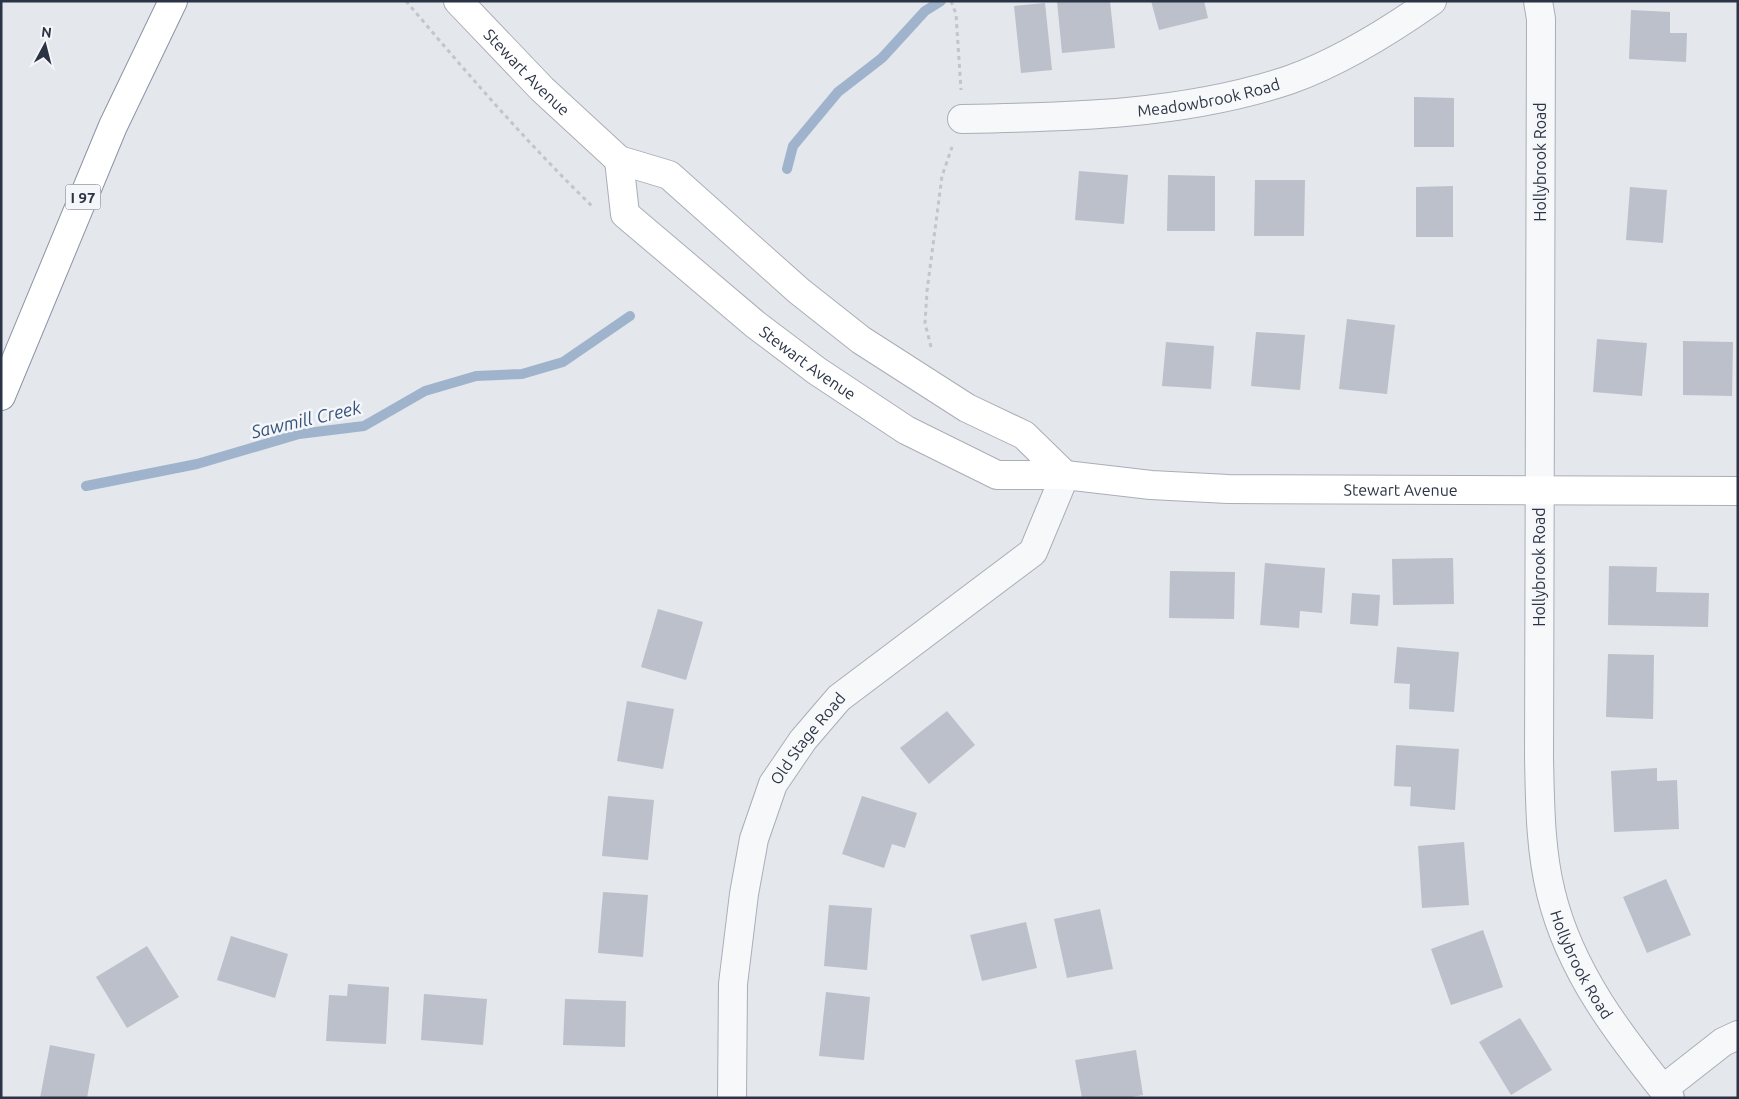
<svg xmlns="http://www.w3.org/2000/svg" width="1739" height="1099" viewBox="0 0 1739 1099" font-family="Ubuntu,sans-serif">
	<rect width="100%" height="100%" fill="#e4e7ec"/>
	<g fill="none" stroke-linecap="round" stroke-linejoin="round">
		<path stroke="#9fb4cc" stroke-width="10" d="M787,169L793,146L838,92L882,58L925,11L941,1
			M86,486L197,464L299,434L364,426L425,391L476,376L522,374L563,362L630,316"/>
	</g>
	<path fill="#bbc0ca" d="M1057,1H1110L1115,48L1062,53Z
		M1151,1H1204L1208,18L1159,30Z
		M1045,3L1052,70L1021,73L1014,6Z
		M1631,10L1670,12V33H1687L1686,62L1629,59Z
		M1414,97L1454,98V147H1414Z
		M1079,171L1128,175L1124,224L1075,220Z
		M1168,175L1215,176V231H1167Z
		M1255,180H1305L1304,236H1254Z
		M1453,186V237H1416V187Z
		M1630,187L1667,190L1663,243L1626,240Z
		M1347,319L1395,325L1387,394L1339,389Z
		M1256,332L1305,335L1300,390L1251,386Z
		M1597,339L1647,343L1642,396L1593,392Z
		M1683,341L1733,342L1732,396L1683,395Z
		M1166,342L1214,346L1211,389L1162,386Z
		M1453,558L1454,604L1393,605L1392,559Z
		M1265,563L1325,568L1322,613L1300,611L1299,628L1260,625Z
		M1609,566L1657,567L1656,592L1709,593L1708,627L1608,625Z
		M1170,571L1235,572L1234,619L1169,618Z
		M1352,593L1380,595L1378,626L1350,624Z
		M658,609L703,622L686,680L641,667Z
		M1397,647L1459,652L1454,712L1409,709L1410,684L1394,683Z
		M1608,654L1654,655L1653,719L1606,717Z
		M627,701L674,709L663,769L617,761Z
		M947,711L975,745L929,784L900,748Z
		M1396,745L1459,749L1455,810L1410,806L1411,787L1394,786Z
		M1657,768V781L1677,780L1679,829L1614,832L1611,771Z
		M608,796L654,800L648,860L602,856Z
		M862,796L917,813L905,848L892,844L884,868L842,854Z
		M1464,842L1469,905L1422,908L1418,846Z
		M1666,879L1691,935L1647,953L1623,897Z
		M603,892L648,895L643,957L598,953Z
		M829,905L872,908L867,970L824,966Z
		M1100,909L1113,969L1067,978L1054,919Z
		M1026,922L1037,968L982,981L970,935Z
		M1483,930L1503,987L1451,1005L1431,949Z
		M231,936L288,954L275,998L217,980Z
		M147,946L179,997L127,1028L96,977Z
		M348,984L389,987L386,1044L326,1041L329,995L347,996Z
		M826,992L870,997L864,1060L819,1056Z
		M424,994L487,999L483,1045L421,1040Z
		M565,999L626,1001L625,1047L563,1045Z
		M1520,1018L1552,1070L1511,1095L1479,1042Z
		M50,1045L95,1054L87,1098H40Z
		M1136,1050L1143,1095L1126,1098H1082L1075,1060Z"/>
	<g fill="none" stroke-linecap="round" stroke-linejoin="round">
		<defs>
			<g id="street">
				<path id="s1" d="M1538,1L1541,19L1539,757C1540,802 1540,849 1551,893C1570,972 1620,1036 1670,1098"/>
				<path id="s2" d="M962,119C1071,117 1184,115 1289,80C1340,62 1388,32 1432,1"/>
				<path d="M1663,1089L1723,1042L1738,1035"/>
				<path id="s3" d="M732,1098L733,984L744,894L754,839L773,784L803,740L839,698L1033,552L1065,475"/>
			</g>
			<g id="secondary">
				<path id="s4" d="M458,1L542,89L619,160L669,175L799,291L861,340L967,408L1024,435L1065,475"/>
				<path id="s5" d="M619,160L625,214L756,325L817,371L906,430L997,475H1065L1151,485L1228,489L1738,491"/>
			</g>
			<path id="highway" d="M1,396L113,126L173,1"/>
		</defs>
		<use href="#street" stroke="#a9aeb7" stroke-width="30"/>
		<use href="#secondary" stroke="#a9aeb7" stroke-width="30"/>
		<use href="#highway" stroke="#8b94a3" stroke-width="30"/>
		<path stroke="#c2c5cb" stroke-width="3" stroke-dasharray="4 4" stroke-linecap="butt" d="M406,1C466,72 526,142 593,207
			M951,1L956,14L961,90
			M931,347L925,323L927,291L942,176L952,147"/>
		<use href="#street" stroke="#f7f8fa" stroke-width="28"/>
		<use href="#secondary" stroke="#fff" stroke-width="28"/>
		<use href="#highway" stroke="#fff" stroke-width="28"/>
	</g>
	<g text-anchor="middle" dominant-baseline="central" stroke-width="5" stroke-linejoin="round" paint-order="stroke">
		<rect fill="#f4f6f9" stroke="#676e7b" stroke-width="1" x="65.5" y="184.5" width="35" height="25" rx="4"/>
		<g font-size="15" font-weight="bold" fill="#2b3445">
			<text x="83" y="197">I 97</text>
		</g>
		<g font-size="16" fill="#2b3445" stroke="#f4f6f9">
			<text stroke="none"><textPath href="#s4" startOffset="99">Stewart Avenue</textPath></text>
			<text stroke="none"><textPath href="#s2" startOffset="248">Meadowbrook Road</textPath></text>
			<text transform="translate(1540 162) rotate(-90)">Hollybrook Road</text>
			<text stroke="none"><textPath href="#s5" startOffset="290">Stewart Avenue</textPath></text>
			<text stroke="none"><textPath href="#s5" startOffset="915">Stewart Avenue</textPath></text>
			<text transform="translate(1539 567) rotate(-90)">Hollybrook Road</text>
			<text stroke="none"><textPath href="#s3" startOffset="376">Old Stage Road</textPath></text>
			<text stroke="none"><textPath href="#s1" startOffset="971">Hollybrook Road</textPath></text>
		</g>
		<g font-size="18" font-style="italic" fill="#34527a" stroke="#f4f6f9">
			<text transform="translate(306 419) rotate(-13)">Sawmill Creek</text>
		</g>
	</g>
	<rect width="1739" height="1099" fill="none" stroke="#2b3445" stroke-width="5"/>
	<g transform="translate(45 45) rotate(7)" stroke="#f4f6f9" stroke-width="4" paint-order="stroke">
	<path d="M0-4L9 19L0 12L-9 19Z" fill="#2b3445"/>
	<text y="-8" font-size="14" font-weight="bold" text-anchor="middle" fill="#2b3445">N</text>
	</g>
</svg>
